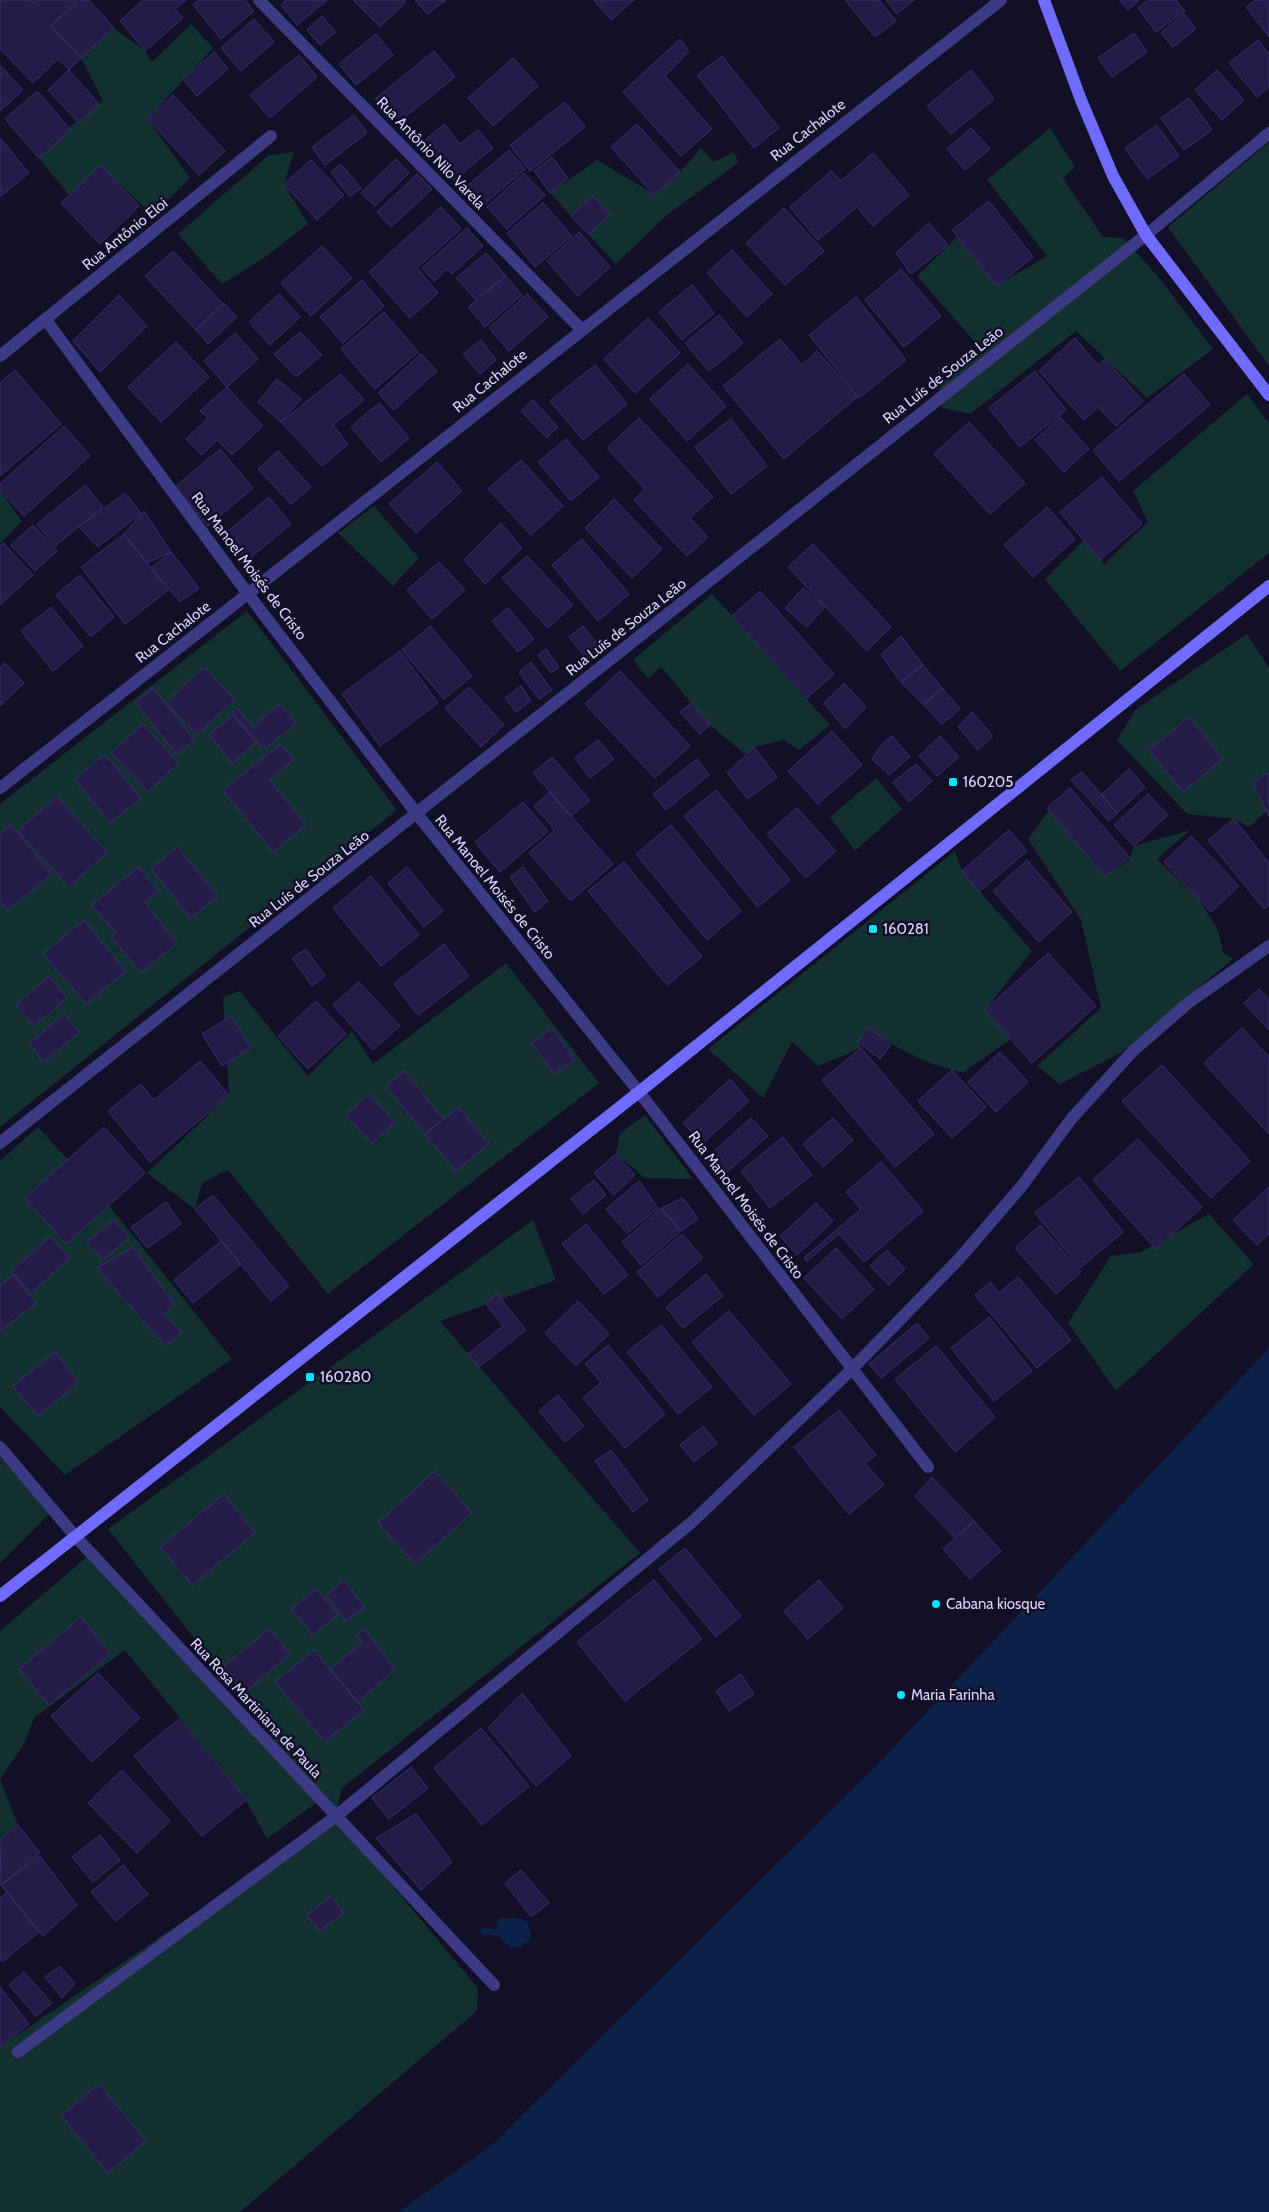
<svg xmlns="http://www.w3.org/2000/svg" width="1269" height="2212" viewBox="0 0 1269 2212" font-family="Cabin,sans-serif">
	<rect width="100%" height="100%" fill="#130f26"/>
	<path fill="#12302f" d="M191,24L213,48L148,119L190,178L152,215L101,166L69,195L38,157L73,124L103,101L81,58L114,28L145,51L152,62Z
		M1050,128L1075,167L1063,178L1103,237L1123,238L1156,274L1213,349L1147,398L1076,331L970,414L942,408L938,367L983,351L917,276L957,237L997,285L1047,256L987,180Z
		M1269,142V366L1168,227Z
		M701,148L714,162L734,152L738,163L667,215L616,264L589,235L610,214L592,196L571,216L550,193L597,160L654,194L680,172Z
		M294,152L284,184L308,224L264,258L222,284L178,234L269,155Z
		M1247,394L1269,423V553L1120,671L1045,579L1084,540L1104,564L1148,522L1133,491Z
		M0,491L22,521L0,544Z
		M374,506L419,558L393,586L338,533Z
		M712,594L830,725L799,750L784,740L754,747L746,755L710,725L661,667L648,679L633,660Z
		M247,611L397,810L0,1127V804Z
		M1247,634L1269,668V809L1249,827L1234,819L1187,814L1117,740L1135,710Z
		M876,778L902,809L855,851L830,817Z
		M1049,810L1105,876L1129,860L1134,846L1190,830L1157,859L1199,899L1218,930L1223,952L1233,959L1122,1052L1060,1084L1037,1066L1101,1008L1081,920L1028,839Z
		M955,851L962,871L1032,951L985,1010L1011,1039L964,1072C930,1067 895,1048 868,1028L858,1042L861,1048L818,1066L792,1042L763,1098L708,1049Z
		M506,963L599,1083L328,1294L228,1170L202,1183L195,1209L147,1173L229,1095L223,997L240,991L308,1076L352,1031L373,1064Z
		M645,1115L693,1179L645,1178L616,1154L620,1133Z
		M38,1127L107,1203L232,1359L65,1475L0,1407V1161Z
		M1209,1214L1254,1264L1116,1391L1068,1323L1111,1256L1141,1252Z
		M533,1220L556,1280L440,1321L640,1553L342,1788L335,1817L478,1988L477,2011L240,2212H0V2047L335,1817L108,1529Z
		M0,1457L50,1513L0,1563Z
		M96,1549L316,1803L267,1839L246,1800L125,1650L34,1718L24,1744L0,1779V1631Z
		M0,1779L18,1825L0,1840Z"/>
	<path fill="#0c2248" d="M1269,1348V2212H399L493,2144L878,1764Z
		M499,1918H516L528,1922L531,1934L529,1941L522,1946L511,1948L498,1936L480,1934L481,1928L496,1929Z"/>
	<path fill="#241b47" stroke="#3b2d73" d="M0,0H31L33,2L35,0H78L51,26L81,58L69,70L58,59L33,83L0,49Z
		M81,0H89L114,28L81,58L51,26Z
		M143,0H186L175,9L183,18L145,51L120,21Z
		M199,0H245L254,11L221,39L193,5Z
		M286,0H327L297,25L281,5Z
		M353,0H405L406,2L380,27Z
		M415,0H446L427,14Z
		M594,0H634L611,20Z
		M845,0H879L896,21L875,37Z
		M886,0H914L897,14Z
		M1119,0H1139L1128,10Z
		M1148,0H1176L1185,11L1156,32L1138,8Z
		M1256,0H1269V37L1246,7Z
		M1184,14L1196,29L1173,47L1161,33Z
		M322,16L336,32L320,45L307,30Z
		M254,19L274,42L241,71L221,48Z
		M1134,33L1147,52L1112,77L1098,58Z
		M376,34L393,55L356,85L339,64Z
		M680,39L689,51L665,76L712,129L681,156L623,92Z
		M1258,40L1269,54V87L1257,97L1229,63Z
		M434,51L455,77L396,124L375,99Z
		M214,52L228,69L197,96L183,79Z
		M299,55L317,77L270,118L250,95Z
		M722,56L779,128L754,148L697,75Z
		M513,58L538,86L493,126L468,98Z
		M0,65L23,90L0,111Z
		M69,70L99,104L79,123L48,90Z
		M971,70L994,99L951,134L927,106Z
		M1217,70L1244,100L1222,120L1195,90Z
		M37,91L71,130L39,158L5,119Z
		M173,95L225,151L199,175L148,119Z
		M1189,98L1212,130L1184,150L1161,118Z
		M565,102L585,127L530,171L510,145Z
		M354,115L367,133L325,165L312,147Z
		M444,124L460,144L478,130L493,148L454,180L423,142Z
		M637,124L680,172L654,195L611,147Z
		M1157,125L1179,156L1147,179L1125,148Z
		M971,128L990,149L965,170L947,149Z
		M0,138L29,173L0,197Z
		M509,150L525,169L483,205L467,186Z
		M873,153L909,195L873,226L857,207L818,240L790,207L831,171L841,181Z
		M552,157L568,178L550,193L534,171Z
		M396,159L409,173L375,206L361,193Z
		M311,160L344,195L317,220L284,184Z
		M341,164L361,188L350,197L331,172Z
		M101,165L139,206L100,244L61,203Z
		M524,173L545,195L507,229L487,207Z
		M417,174L432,189L391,227L377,212Z
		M593,195L610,215L589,235L571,216Z
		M989,201L1033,257L997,286L952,230Z
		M543,203L572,236L535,267L507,233Z
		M441,207L461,229L417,268L438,293L410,318L369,272Z
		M784,208L824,251L785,285L746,243Z
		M929,223L948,245L911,274L896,253Z
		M467,228L483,246L452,274L447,269L434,281L422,268Z
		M579,232L610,267L578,296L547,261Z
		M322,246L352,278L311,316L281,283Z
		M732,250L772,294L747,317L707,273Z
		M173,251L223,304L196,330L145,276Z
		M486,253L506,276L475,299L456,278Z
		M901,269L941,316L904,347L865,300Z
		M506,276L522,295L485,327L468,307Z
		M362,280L384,306L343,343L320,317Z
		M692,285L714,313L682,340L659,312Z
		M279,294L300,317L270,345L249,322Z
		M527,294L548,317L509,351L489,328Z
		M119,295L147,326L100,372L73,341Z
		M856,297L906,360L859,398L809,335Z
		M224,303L237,317L208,344L196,330Z
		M384,312L418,352L375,389L341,349Z
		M719,315L743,343L709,371L685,343Z
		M648,318L680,353L635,393L604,359Z
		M300,332L322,355L296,377L274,354Z
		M235,333L258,359L227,387L204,361Z
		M1075,338L1098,365L1105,359L1143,401L1116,426L1098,407L1084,420L1039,371Z
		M780,339L802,365L817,351L857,397L784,459L723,386Z
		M481,340L496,360L480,374L463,354Z
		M176,342L209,377L161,422L128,387Z
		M421,354L437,371L394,410L378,393Z
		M688,364L726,406L687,441L650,399Z
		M595,365L627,404L583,440L550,401Z
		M15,370L61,424L0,476V383Z
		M1035,371L1066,410L1020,447L989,408Z
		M341,374L364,400L333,425L348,444L322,466L281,422Z
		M1184,374L1210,405L1119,481L1093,450Z
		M277,379L301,399L281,422L258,402Z
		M227,387L263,426L232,455L217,440L202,455L186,439L208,418L200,411Z
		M533,400L558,427L547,438L521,411Z
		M379,403L409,438L381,462L351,427Z
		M1060,417L1089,449L1064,472L1035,440Z
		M639,418L713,497L690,518L708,537L687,556L634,500L645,489L607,448Z
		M731,419L767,466L731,494L695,447Z
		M969,422L1025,483L990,514L934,454Z
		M64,426L90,456L24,516L0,490V484Z
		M566,439L599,477L571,501L538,462Z
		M220,449L253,488L208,526L175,487Z
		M278,451L311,487L291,504L258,469Z
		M521,460L563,506L531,535L488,489Z
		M437,462L462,491L416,533L389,504Z
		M1102,477L1142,524L1100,560L1060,512Z
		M85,485L103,507L55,546L37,524Z
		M125,493L141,513L98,547L79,527Z
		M269,497L291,524L244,563L222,536Z
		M614,499L662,549L632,578L585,528Z
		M1047,507L1075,539L1033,577L1004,545Z
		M144,511L171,552L147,563L124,534Z
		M501,523L522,548L485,584L464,560Z
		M33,525L57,551L35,571L11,545Z
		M124,534L168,590L125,624L81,567Z
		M582,539L629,594L598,621L552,565Z
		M3,543L33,575L0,605V546Z
		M813,544L891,627L867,651L788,567Z
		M171,552L199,588L180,602L151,568Z
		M527,556L573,605L548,628L502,578Z
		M439,562L465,590L432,619L407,590Z
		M80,575L114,617L91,637L56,595Z
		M803,588L825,607L807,627L785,608Z
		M760,591L834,674L807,698L732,616Z
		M51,607L83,646L53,671L21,631Z
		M508,608L534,639L518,652L492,621Z
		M430,626L472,676L444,699L402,650Z
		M583,626L601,649L587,659L569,637Z
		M901,636L923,665L901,682L881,655Z
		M546,649L559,667L551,673L538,655Z
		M400,651L438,703L380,746L342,694Z
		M531,662L552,690L539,699L519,672Z
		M5,663L24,683L0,706V668Z
		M923,665L942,688L924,705L901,682Z
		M204,667L235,699L197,735L166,703Z
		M620,671L690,746L655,778L585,704Z
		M844,683L866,707L845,729L824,703Z
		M521,686L531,701L516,712L505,698Z
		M469,687L504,725L481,747L445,708Z
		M153,688L195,740L176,754L135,702Z
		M942,688L960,709L942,724L924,705Z
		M691,703L710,725L700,734L680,712Z
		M279,704L296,723L264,750L232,712L237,708L253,727Z
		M972,712L993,736L978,750L958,727Z
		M233,715L256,743L232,763L209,735Z
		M1189,717L1223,759L1183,792L1149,750Z
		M143,724L179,763L148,792L111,753Z
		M832,731L862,765L818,804L788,771Z
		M892,736L910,757L889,775L872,759L881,745Z
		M940,736L959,757L937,776L919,756Z
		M598,740L614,759L590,778L575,758Z
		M281,744L294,760L270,780L306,825L273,852L223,790Z
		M754,747L777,777L748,799L727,773Z
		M105,754L141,798L110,823L75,779Z
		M552,757L590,800L571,816L533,773Z
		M697,759L709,775L666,810L653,794Z
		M916,764L932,781L909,802L893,782Z
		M1129,769L1145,787L1117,813L1101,795Z
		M1082,772L1117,813L1109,821L1071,780Z
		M1268,773L1269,774V816L1252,782Z
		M1070,788L1129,857L1105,877L1047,808Z
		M716,790L790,880L758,907L684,816Z
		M550,792L613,864L571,901L529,853L555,830L534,806Z
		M1148,794L1168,815L1134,846L1114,825Z
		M57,796L107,852L69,887L18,831Z
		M523,802L548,831L500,872L475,842Z
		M797,808L836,851L806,878L767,834Z
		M1234,819L1269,863V905L1264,909L1208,840Z
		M11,825L52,874L7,911L0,902V834Z
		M671,825L741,911L707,940L636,854Z
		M1009,830L1027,851L979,892L962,871Z
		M1191,836L1239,886L1211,912L1164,862Z
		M177,847L218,896L191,918L151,869Z
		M1027,860L1072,912L1039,942L993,891Z
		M624,862L702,957L667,985L588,891Z
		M138,867L159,891L145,903L177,943L141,973L111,937L116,933L92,905Z
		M407,867L443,911L424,927L388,883Z
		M523,867L548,901L535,912L510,877Z
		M371,876L419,935L381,966L333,908Z
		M84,920L126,971L86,1004L43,954Z
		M444,944L469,976L418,1015L394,984Z
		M306,949L325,976L312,986L292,958Z
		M1048,953L1096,1006L1032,1063L985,1010Z
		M49,976L67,998L34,1026L16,1005Z
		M359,982L400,1026L373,1050L333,1005Z
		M1259,989L1269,999V1030L1244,1003Z
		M316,1001L346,1034L308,1069L278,1036Z
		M64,1014L80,1032L44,1062L29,1044Z
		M231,1016L251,1048L222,1066L202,1034Z
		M868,1027L891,1045L880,1059L858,1042Z
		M552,1028L575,1060L554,1074L532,1043Z
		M1242,1028L1269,1057V1134L1204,1063Z
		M861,1048L934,1134L895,1167L822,1080Z
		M1000,1052L1028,1082L996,1112L968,1082Z
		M200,1061L229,1095L150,1162L108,1111L141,1084L154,1100Z
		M1162,1065L1250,1161L1211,1198L1122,1101Z
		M952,1070L986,1107L952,1138L918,1101Z
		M404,1071L443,1119L425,1134L386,1086Z
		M730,1079L749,1101L702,1144L683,1123Z
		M369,1094L395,1122L372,1143L346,1115Z
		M458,1107L489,1144L456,1171L425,1134Z
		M751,1118L768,1136L727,1172L711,1154Z
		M833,1118L853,1140L823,1167L803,1144Z
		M104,1127L145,1173L66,1244L25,1198Z
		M783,1137L812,1175L770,1208L741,1171Z
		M1138,1139L1202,1207L1156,1249L1093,1180Z
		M616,1154L635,1175L614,1195L594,1173Z
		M881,1162L923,1211L864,1262L839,1234L807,1261L804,1258L861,1209L846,1192Z
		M1079,1177L1123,1232L1080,1268L1035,1213Z
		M594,1180L606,1195L583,1214L571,1199Z
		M639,1181L658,1208L627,1233L606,1209Z
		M1269,1187V1234L1257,1245L1233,1220Z
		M213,1195L289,1286L271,1301L195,1209Z
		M683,1198L698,1219L681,1231L661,1208Z
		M166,1202L181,1224L147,1248L131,1227Z
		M816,1203L833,1221L797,1255L780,1236Z
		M661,1208L681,1231L641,1265L622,1242Z
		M114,1220L129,1238L103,1260L87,1242Z
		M586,1224L628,1275L604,1294L562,1244Z
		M1040,1225L1081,1272L1056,1294L1015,1248Z
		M682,1234L703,1258L658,1297L637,1272Z
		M50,1236L70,1258L31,1293L11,1271Z
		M221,1241L241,1264L193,1303L174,1280Z
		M133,1247L174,1304L164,1314L182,1333L165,1346L97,1268Z
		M836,1248L874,1289L842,1319L804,1278Z
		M887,1250L905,1269L889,1285L870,1266Z
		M706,1274L723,1296L683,1328L666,1307Z
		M13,1275L36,1303L0,1332V1285Z
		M1018,1277L1071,1340L1037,1368L975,1295L990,1282L999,1293Z
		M497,1294L526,1330L479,1367L468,1354L503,1326L485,1303Z
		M578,1301L609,1334L576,1366L545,1333Z
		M729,1311L791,1384L754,1415L692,1342Z
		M989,1317L1032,1371L994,1401L951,1348Z
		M917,1323L929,1338L881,1378L869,1364Z
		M661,1325L712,1387L678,1414L627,1352Z
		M608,1345L665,1414L625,1448L583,1398L601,1382L585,1364Z
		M936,1346L995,1417L955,1452L895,1379Z
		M55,1352L79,1382L38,1416L13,1386Z
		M558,1395L584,1426L565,1442L539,1411Z
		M839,1410L876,1455L865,1463L884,1485L849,1514L794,1447Z
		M703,1426L717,1443L694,1462L680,1445Z
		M611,1450L648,1500L633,1512L595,1461Z
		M435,1471L472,1513L415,1564L378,1523Z
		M932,1477L974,1521L955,1538L915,1496Z
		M224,1494L255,1533L192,1585L160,1547Z
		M974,1521L1001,1551L970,1579L943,1549Z
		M685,1548L741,1616L716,1637L659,1569Z
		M344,1580L364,1607L346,1621L326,1595Z
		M654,1580L702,1639L625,1701L577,1642Z
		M819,1580L843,1608L808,1639L784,1611Z
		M316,1589L338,1615L313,1635L292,1609Z
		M81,1617L111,1654L49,1705L19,1669Z
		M269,1629L290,1654L246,1691L224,1666Z
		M365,1629L395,1669L358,1702L330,1669L363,1643L356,1635Z
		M314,1650L364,1710L325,1742L275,1682Z
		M98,1673L140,1718L92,1762L51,1716Z
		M741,1674L754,1694L729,1711L716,1691Z
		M522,1693L571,1756L536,1786L488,1728Z
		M179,1719L246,1800L202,1836L134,1756Z
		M481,1728L529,1786L482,1825L434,1768Z
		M411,1767L428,1788L389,1819L372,1798Z
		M122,1770L170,1821L137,1853L88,1803Z
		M416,1814L452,1862L421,1890L376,1838Z
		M18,1825L40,1853L1,1885L0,1840Z
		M100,1835L120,1860L93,1882L72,1857Z
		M40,1856L77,1905L43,1936L1,1885Z
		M123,1865L148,1894L116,1921L91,1892Z
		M521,1870L549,1903L531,1917L505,1883Z
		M7,1892L39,1932L2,1962L0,1959V1898Z
		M331,1896L344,1913L320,1931L307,1915Z
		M60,1966L75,1984L62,1998L45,1977Z
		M24,1972L52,2003L36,2016L9,1985Z
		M0,1987L29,2024L0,2047Z
		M99,2084L146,2141L108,2173L61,2116Z"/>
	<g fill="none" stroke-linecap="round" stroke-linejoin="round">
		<path stroke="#3d3a85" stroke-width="12" d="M259,0L581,329
			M46,320L248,594L417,814L639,1092L928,1467
			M0,356L271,136
			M0,788C335,527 667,262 1001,0
			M0,1143L1146,235L1269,133
			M0,1447L75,1536L494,1985
			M18,2052L335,1817L692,1522L851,1370L959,1259L1021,1187L1072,1118L1133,1051L1188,1003L1269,946"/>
		<path stroke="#6f6bff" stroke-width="12" d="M1044,0L1081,100L1113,176L1146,235L1269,395
			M0,1596L639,1092L1269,586"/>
	</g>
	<g fill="#00e5ff" stroke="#130f26" stroke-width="2">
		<rect x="948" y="777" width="10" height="10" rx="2.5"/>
		<rect x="868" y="924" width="10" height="10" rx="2.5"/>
		<rect x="305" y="1372" width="10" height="10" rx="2.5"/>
		<circle cx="936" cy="1604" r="5"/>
		<circle cx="901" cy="1695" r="5"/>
	</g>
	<g text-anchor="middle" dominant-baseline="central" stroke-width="5" stroke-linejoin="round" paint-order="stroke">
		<g font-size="15" fill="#d9d4ff" stroke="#130f26">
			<text transform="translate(808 130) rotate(-38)">Rua Cachalote</text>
			<text transform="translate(431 153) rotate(46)">Rua Antônio Nilo Varela</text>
			<text transform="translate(125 234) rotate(-39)">Rua Antônio Eloi</text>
			<text transform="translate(943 375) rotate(-38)">Rua Luís de Souza Leão</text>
			<text transform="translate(490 381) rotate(-39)">Rua Cachalote</text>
			<text transform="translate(249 566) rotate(53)">Rua Manoel Moisés de Cristo</text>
			<text transform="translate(626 627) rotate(-38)">Rua Luís de Souza Leão</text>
			<text transform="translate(173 632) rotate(-38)">Rua Cachalote</text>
			<text transform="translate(309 879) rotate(-38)">Rua Luís de Souza Leão</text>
			<text transform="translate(495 887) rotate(51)">Rua Manoel Moisés de Cristo</text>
			<text transform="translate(746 1205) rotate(53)">Rua Manoel Moisés de Cristo</text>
			<text transform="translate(256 1708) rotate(47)">Rua Rosa Martiniana de Paula</text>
		</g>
		<g font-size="15" fill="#d9d4ff" stroke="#130f26" text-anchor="start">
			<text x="963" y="782">160205</text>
			<text x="883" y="929">160281</text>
			<text x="320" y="1377">160280</text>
			<text x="946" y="1604">Cabana kiosque</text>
			<text x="911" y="1695">Maria Farinha</text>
		</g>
	</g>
</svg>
